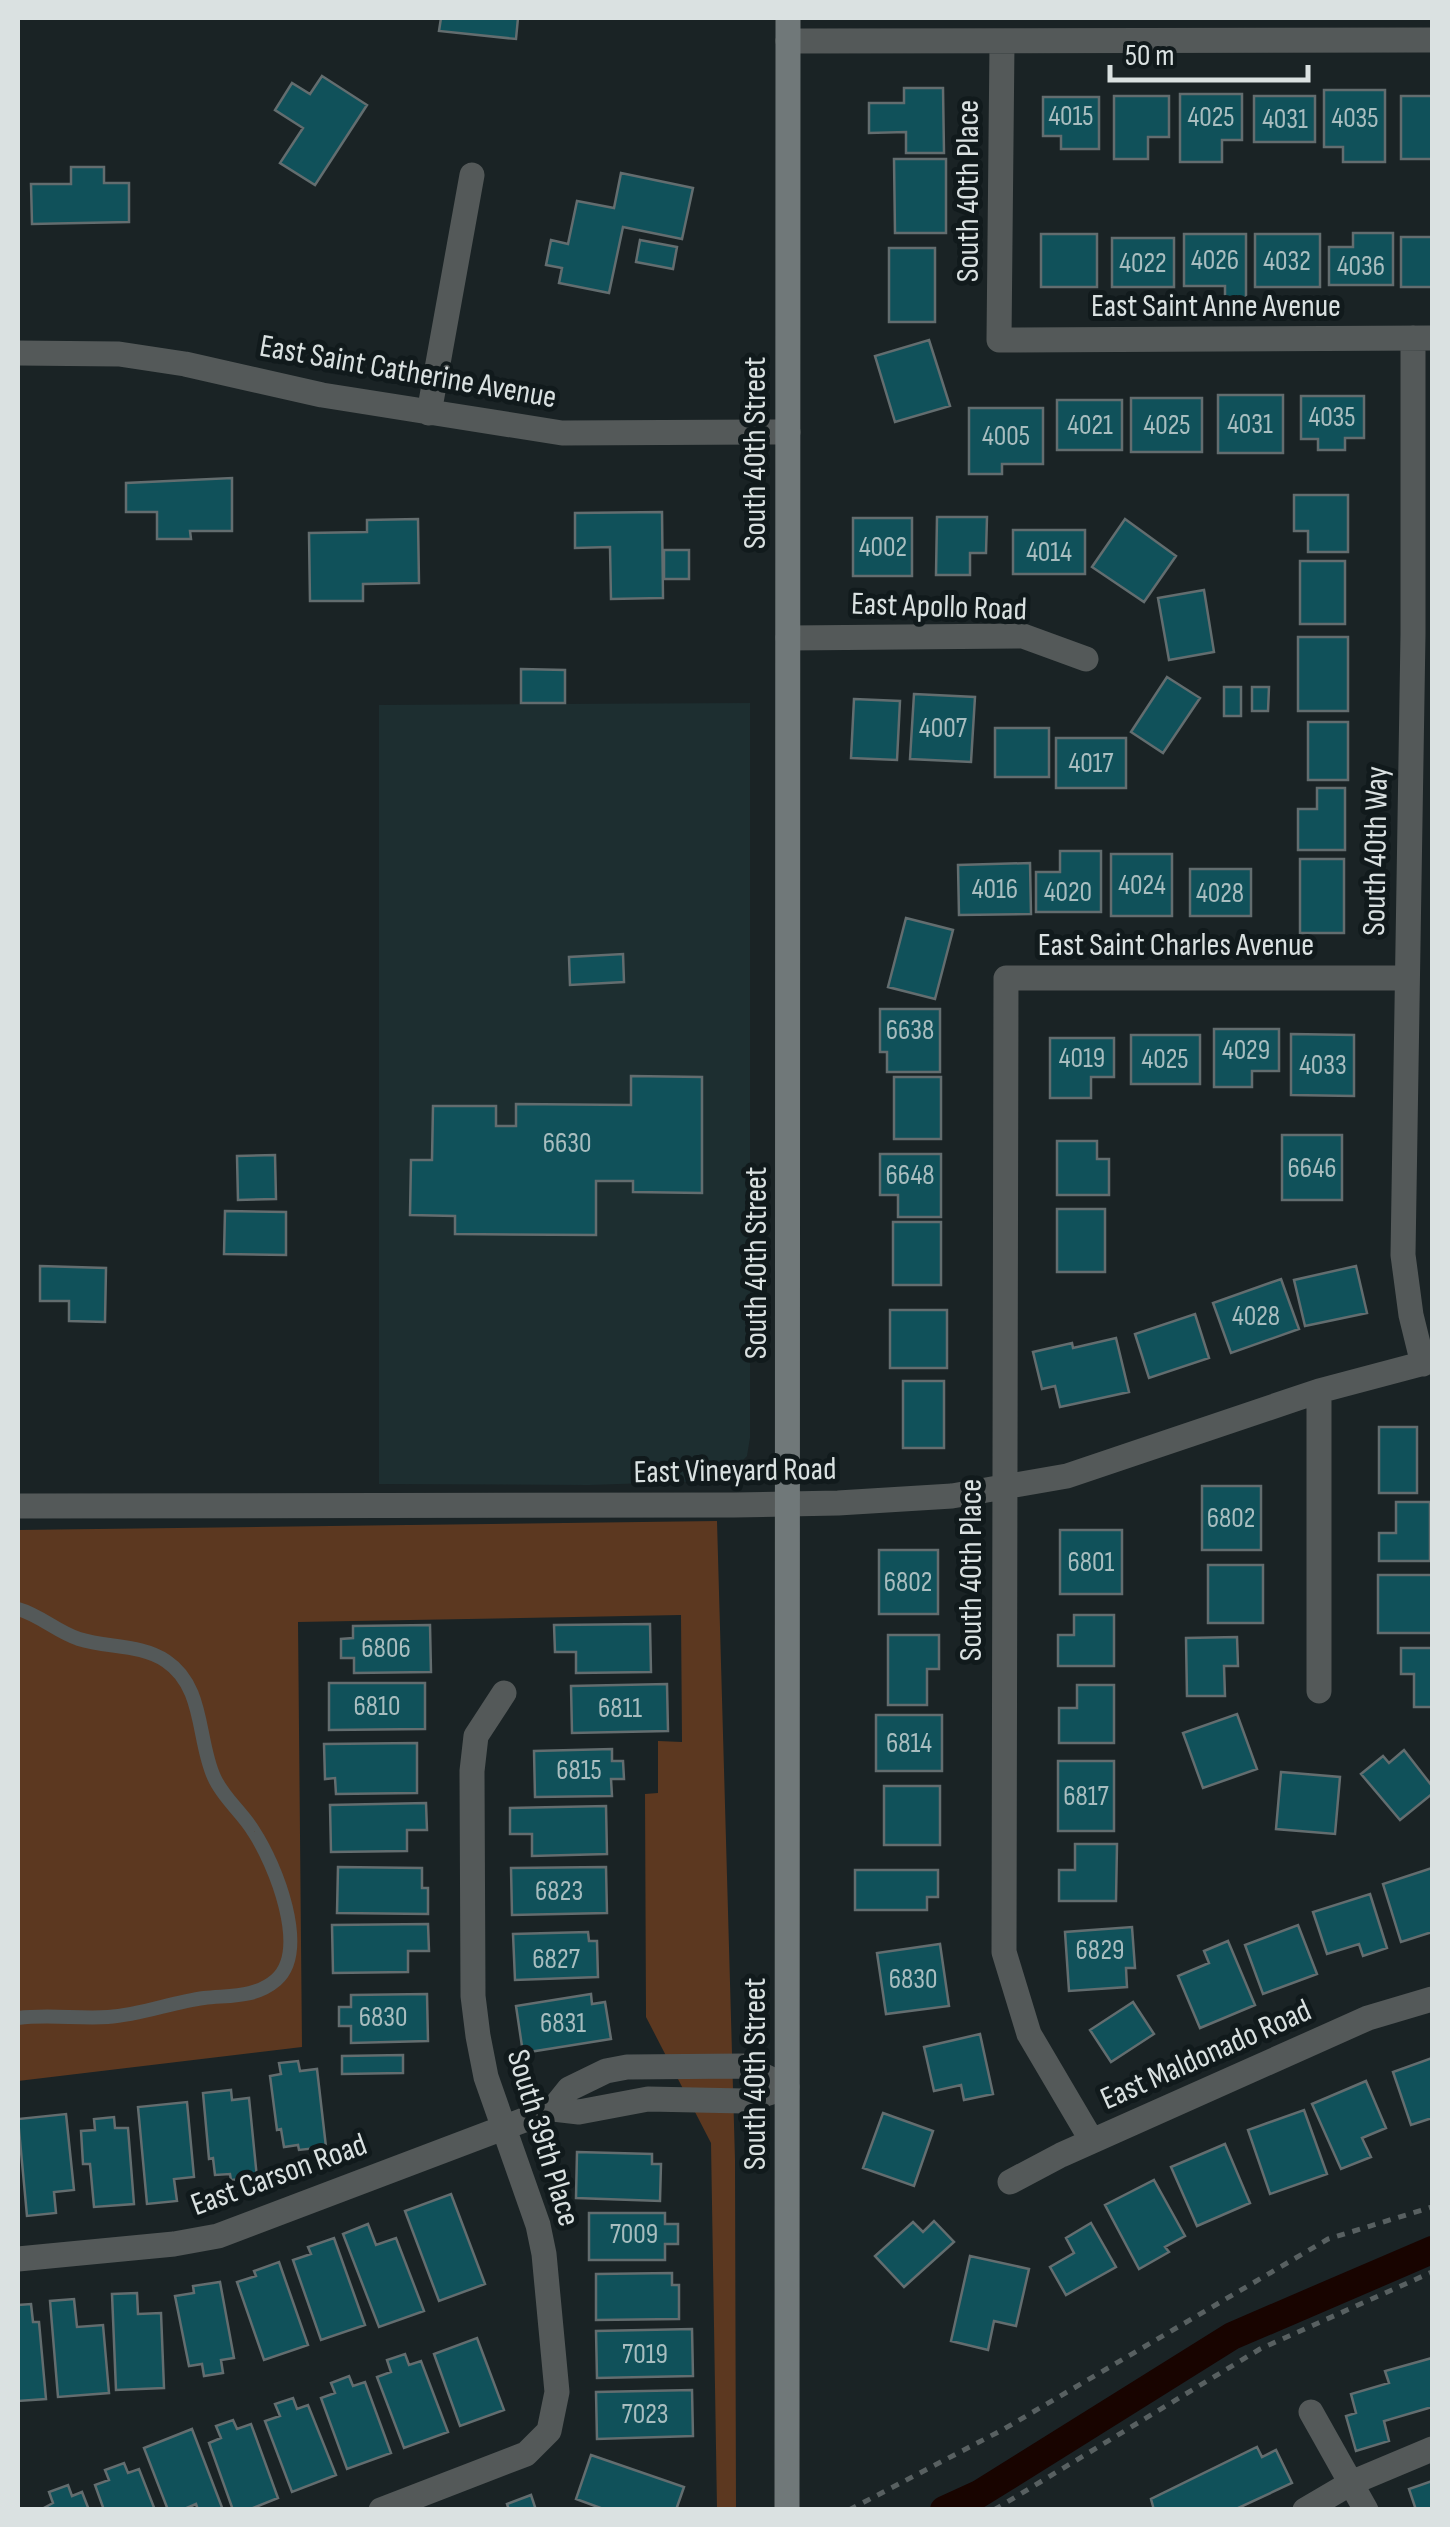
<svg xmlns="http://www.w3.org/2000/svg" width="1450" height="2527" viewBox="0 0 1450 2527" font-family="'Sofia Sans Condensed',sans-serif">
	<rect width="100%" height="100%" fill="#1a2325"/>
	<path fill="#1d2e30" d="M750,703V1438L747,1456L726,1478L710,1481L589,1485L379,1484V705Z"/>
	<path fill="#5c3820" d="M717,1521L735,2160L736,2509H717L711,2143L646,2017L645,1794L658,1793V1741L682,1742L681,1615L298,1622L302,2047L18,2081V1530Z"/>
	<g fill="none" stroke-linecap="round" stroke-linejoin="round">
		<path stroke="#180400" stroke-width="28" d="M944,2510L979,2494L1232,2336L1432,2250"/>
	</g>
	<path fill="#10515a" stroke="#636d6f" stroke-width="2.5" d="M441,18H518L516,39L439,31Z
		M322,76L367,105L315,185L280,163L303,128L275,110L292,83L310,94Z
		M904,88H943L944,153H906V132L869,133V103H904Z
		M1324,90H1385V162H1343V147H1324Z
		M1180,94H1242V140H1222V162H1180Z
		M1114,96H1169V137H1148V159H1114Z
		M1254,96H1315V142H1254Z
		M1401,96H1432V159H1401Z
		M1043,97H1099V149H1061V136H1043Z
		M894,159H946V233H895Z
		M71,167H104V183H129V222L32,224L31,184H71Z
		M621,173L693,188L682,239L623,227L609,293L559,283L562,268L546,265L551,240L568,244L577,201L614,208Z
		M1353,233H1393V285H1329V247H1353Z
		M1041,234H1097V287H1041Z
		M1184,234H1246V308H1225V286H1184Z
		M1255,234H1320V287H1255Z
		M1401,237H1432V287H1401Z
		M1112,238H1174V287H1112Z
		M640,240L677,247L673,269L636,262Z
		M889,248H935V322H889Z
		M929,340L950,406L895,422L875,356Z
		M1218,395H1283V453H1218Z
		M1301,396H1364V438H1345V450H1318V439H1301Z
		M1131,398H1202V452H1131Z
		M1057,400H1122V450H1057Z
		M969,408H1043V464H1002V474H969Z
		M232,478V531H190L191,539H157V512H126V483Z
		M1294,495H1348V552H1308V531H1294Z
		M662,512L663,598L611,599L610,547L575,548V513Z
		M937,517H987L986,553H970V575H936Z
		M853,518H912V576H853Z
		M418,519L419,583L363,584V601H310L309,533L367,532V520Z
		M1125,519L1176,556L1144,602L1092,567Z
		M1013,530H1085V574H1013Z
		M664,550H689V579H664Z
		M1300,561H1345V624H1300Z
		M1204,590L1214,652L1169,660L1158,598Z
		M1298,637H1348V711H1298Z
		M521,669L565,670V703H521Z
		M1167,677L1200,698L1163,753L1131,732Z
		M1224,687H1241V716H1224Z
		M1252,687H1269L1268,711H1252Z
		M914,694L975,697L971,762L910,759Z
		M854,699L900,701L897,760L851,758Z
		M1308,722H1348V780H1308Z
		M995,728H1049V777H995Z
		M1056,738H1126V788H1056Z
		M1317,788H1345V850H1298V809H1317Z
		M1060,851H1101V912H1036V872H1060Z
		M1111,854H1172V916H1111Z
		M1300,859H1344V933H1300Z
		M1030,863L1031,914L959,915L958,865Z
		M1190,869H1251V916H1190Z
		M906,918L953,930L935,999L888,987Z
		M623,954L624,982L570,985L569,957Z
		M880,1009H940V1072H887V1052H880Z
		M1214,1029H1279V1071H1252V1087H1214Z
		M1291,1034L1354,1035V1096L1291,1095Z
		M1131,1035H1200V1084H1131Z
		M1050,1038H1114V1077H1091V1098H1050Z
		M631,1076L702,1077V1193L633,1192V1181H596V1235L455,1234V1216L410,1215L411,1160H432L433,1106H496V1126H516V1104L631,1105Z
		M894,1077H941V1139H894Z
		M1282,1135H1342V1200H1282Z
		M1057,1141H1097V1159H1109V1195H1057Z
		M880,1154H941V1217H898V1195H880Z
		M275,1155L276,1199L238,1200L237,1156Z
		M1057,1209H1105V1272H1057Z
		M225,1211L286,1212V1255L224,1254Z
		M893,1222H941V1285H893Z
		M40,1266L106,1268L105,1322L69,1321V1301H40Z
		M1356,1266L1367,1313L1305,1326L1294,1280Z
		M1281,1279L1299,1329L1231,1353L1213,1303Z
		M890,1310H947V1368H890Z
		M1195,1314L1209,1358L1149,1378L1135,1334Z
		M1116,1338L1129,1392L1060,1407L1055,1386L1042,1389L1033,1352L1072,1343L1073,1348Z
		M903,1381H944V1448H903Z
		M1379,1427H1417V1493H1379Z
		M1202,1486H1261V1550H1202Z
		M1396,1502H1430V1561H1379V1533H1396Z
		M1060,1530H1122V1594H1060Z
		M879,1550H938V1614H879Z
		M1208,1565H1263V1623H1208Z
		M1378,1575H1432V1633H1378Z
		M1074,1615H1114V1666H1058V1635H1074Z
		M650,1624L651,1672L576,1673V1652H555L554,1625Z
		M430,1625L431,1672L354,1673V1658H341V1639L353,1638V1626Z
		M888,1635H939V1669H927V1705H888Z
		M1237,1637L1238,1666H1224L1225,1696H1187L1186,1638Z
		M1401,1648H1432V1707H1414V1674H1401Z
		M329,1683H425V1729L329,1730Z
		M667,1684L668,1731L572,1733L571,1686Z
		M1077,1685H1114V1743H1059V1708H1077Z
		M1237,1714L1257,1769L1203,1788L1183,1733Z
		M876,1715H942V1771H876Z
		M417,1743V1793L336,1794L335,1778L325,1779L324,1744Z
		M612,1749V1761H623L624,1779H611L612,1796L535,1797L534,1751Z
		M1404,1750L1432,1786V1794L1400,1820L1361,1774L1383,1756L1389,1763Z
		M1058,1761H1114V1831H1058Z
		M1281,1772L1340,1777L1335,1834L1276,1829Z
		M884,1786H940V1845H884Z
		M426,1803L427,1830H407V1851L331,1852L330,1805Z
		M606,1806L607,1854L532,1856V1834H510V1808Z
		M1075,1844H1117L1116,1901H1059V1870H1075Z
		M338,1867L422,1868V1888H428V1914L337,1913Z
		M606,1867L607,1913L512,1915L511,1868Z
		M1432,1868V1932L1401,1942L1383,1884Z
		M855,1870H938V1897H927V1910H855Z
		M1370,1894L1387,1948L1363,1956L1359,1944L1327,1954L1313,1912Z
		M428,1924L429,1951H408V1972L333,1973L332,1925Z
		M1298,1925L1317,1974L1263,1994L1245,1945Z
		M1132,1927L1135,1968H1126L1127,1987L1069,1991L1065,1932Z
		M588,1932L589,1941H597L598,1977L515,1980L513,1934Z
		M1228,1941L1255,2005L1200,2028L1178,1976L1209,1963L1204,1951Z
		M940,1944L949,2006L886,2014L877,1953Z
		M427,1994L428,2041L351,2043V2026H339V2007H351V1995Z
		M591,1994L592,2004L605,2002L611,2039L523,2053L516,2006Z
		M1133,2002L1154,2034L1111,2062L1090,2030Z
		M980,2034L993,2094L964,2100L961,2085L934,2091L924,2047Z
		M403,2055V2073L342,2074V2056Z
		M1432,2058V2118L1411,2125L1393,2072Z
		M298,2061L300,2071L317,2069L326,2147L299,2150L298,2145L284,2147L281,2129L277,2130L270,2076L281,2074L279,2063Z
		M1366,2081L1386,2128L1362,2138L1371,2157L1341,2169L1312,2104Z
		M231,2090L232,2100L249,2098L257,2178L231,2180L230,2174L215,2175L213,2158L209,2159L203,2093Z
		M187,2102L194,2177L174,2179L177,2201L147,2204L138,2107Z
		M1304,2110L1327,2174L1270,2194L1248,2130Z
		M883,2113L933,2131L914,2186L863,2168Z
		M66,2114L74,2190L54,2192L56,2213L27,2216L18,2119Z
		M114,2117L115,2128H128L134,2204L94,2207L90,2164H83L81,2131L95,2130L94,2119Z
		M1225,2144L1250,2203L1197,2226L1171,2167Z
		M577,2152L652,2154V2164H661L660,2201L576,2198Z
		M1154,2180L1185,2236L1165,2247L1169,2252L1139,2269L1105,2205Z
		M451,2194L485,2284L439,2301L405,2211Z
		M589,2213H665V2224H678V2244H665V2260H589Z
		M934,2221L954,2242L904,2287L875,2256L913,2222L923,2232Z
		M1091,2223L1116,2267L1066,2295L1050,2267L1074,2253L1066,2238Z
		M368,2224L376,2245L396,2238L424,2311L379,2327L343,2234Z
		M334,2238L365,2325L321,2340L293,2260L311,2254L308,2247Z
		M970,2256L1029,2269L1016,2326L994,2321L988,2350L951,2341Z
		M279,2262L308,2345L264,2360L237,2282L256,2276L254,2271Z
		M672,2273V2285H679V2319L596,2320V2274Z
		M220,2282L234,2358L221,2360L223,2373L204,2376L202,2364L189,2366L175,2296L194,2293L193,2286Z
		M137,2293L138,2314L161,2313L164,2388L116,2390L112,2294Z
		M74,2299L77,2327L103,2325L109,2393L58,2397L50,2301Z
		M31,2304L33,2322H39L46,2399L18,2401V2305Z
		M692,2329L693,2376L597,2378L596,2331Z
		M477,2338L504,2410L460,2426L434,2354Z
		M405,2354L409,2365L421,2361L448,2432L404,2448L377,2377L391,2372L387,2360Z
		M1432,2358V2407L1384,2421L1389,2441L1356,2451L1346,2416L1356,2413L1351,2394L1389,2383L1385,2371Z
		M349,2376L353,2386L365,2382L391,2453L347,2469L321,2398L335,2393L331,2383Z
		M692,2390L693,2436L597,2439L596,2392Z
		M293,2398L297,2409L308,2405L336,2475L292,2492L265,2421L280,2416L275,2404Z
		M233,2420L237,2429L251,2424L278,2498L248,2510H233L209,2443L221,2438L216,2426Z
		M192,2429L223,2510H198L196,2504L182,2510H168L144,2448Z
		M1257,2447L1262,2457L1276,2450L1292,2483L1234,2510H1154L1151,2499Z
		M591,2455L684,2487L676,2510H606L576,2499Z
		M124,2463L128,2473L139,2469L155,2510H104L95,2485L109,2480L105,2470Z
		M1432,2481V2510H1416L1409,2489Z
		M68,2485L72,2496L82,2492L89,2510H40L53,2503L49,2492Z
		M531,2495L536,2510H509L507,2504Z"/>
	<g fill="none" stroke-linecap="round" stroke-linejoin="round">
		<path stroke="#586061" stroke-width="5" stroke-dasharray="8 8" stroke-linecap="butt" d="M849,2510L1004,2429L1328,2239L1432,2207
			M994,2510L1260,2349L1432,2272"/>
		<path stroke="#545959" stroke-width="14" d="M18,1609C40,1615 57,1632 79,1639C107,1648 141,1644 166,1661C205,1687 197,1740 214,1777C223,1798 243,1813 254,1832C275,1864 310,1950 276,1980C255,1998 230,1995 204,1998C172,2002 142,2015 108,2017C78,2019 48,2014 18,2018"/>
		<path stroke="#545959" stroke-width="25" d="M788,41L1432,40
			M1002,43L999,340L1432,338
			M1413,338V634L1403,1255L1411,1315L1423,1364
			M18,353L119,354L185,364L322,395L562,433L788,432
			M429,413L472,175
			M788,638L1023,636L1086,659
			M1319,1391V1691
			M18,1506L734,1505L838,1503L952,1496L1067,1476L1319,1391L1432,1361
			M553,2109L569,2089L606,2071L627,2067L744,2066L787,2087
			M1092,2141L1029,2034L1004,1952L1006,978H1406
			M1010,2182L1061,2155L1368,2018L1432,1999
			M18,2259L174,2244L218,2236L553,2109L579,2112L648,2099L744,2101L787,2087
			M1311,2412L1366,2510
			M381,2510L526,2454L549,2431L557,2392L544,2254L538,2225L486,2077L478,2036L473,1996L472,1771L476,1736L504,1693
			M1305,2510L1351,2483L1432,2449"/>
		<path stroke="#707879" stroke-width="25" d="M787,2510L788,18"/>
	</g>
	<g text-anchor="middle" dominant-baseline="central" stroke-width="10" stroke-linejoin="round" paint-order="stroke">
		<g font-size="28" fill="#a8bdbf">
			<text x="1071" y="116">4015</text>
			<text x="1211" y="117">4025</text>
			<text x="1355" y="118">4035</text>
			<text x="1285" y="119">4031</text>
			<text x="1215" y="260">4026</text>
			<text x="1287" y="261">4032</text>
			<text x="1143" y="263">4022</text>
			<text x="1361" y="266">4036</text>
			<text x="1332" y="417">4035</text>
			<text x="1250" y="424">4031</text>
			<text x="1090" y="425">4021</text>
			<text x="1167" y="425">4025</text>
			<text x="1006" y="436">4005</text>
			<text x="883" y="547">4002</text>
			<text x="1049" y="552">4014</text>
			<text x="943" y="728">4007</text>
			<text x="1091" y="763">4017</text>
			<text x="1142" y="885">4024</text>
			<text x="995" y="889">4016</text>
			<text x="1068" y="892">4020</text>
			<text x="1220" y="893">4028</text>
			<text x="910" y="1030">6638</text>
			<text x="1246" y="1050">4029</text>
			<text x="1082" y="1058">4019</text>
			<text x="1165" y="1059">4025</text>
			<text x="1323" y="1065">4033</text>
			<text x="567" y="1143">6630</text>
			<text x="1312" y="1168">6646</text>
			<text x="910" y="1175">6648</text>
			<text x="1256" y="1316">4028</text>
			<text x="1231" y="1518">6802</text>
			<text x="1091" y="1562">6801</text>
			<text x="908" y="1582">6802</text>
			<text x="386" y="1648">6806</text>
			<text x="377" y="1706">6810</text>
			<text x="620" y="1708">6811</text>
			<text x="909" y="1743">6814</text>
			<text x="579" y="1770">6815</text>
			<text x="1086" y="1796">6817</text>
			<text x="559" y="1891">6823</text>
			<text x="1100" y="1950">6829</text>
			<text x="556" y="1959">6827</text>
			<text x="913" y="1979">6830</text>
			<text x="383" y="2017">6830</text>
			<text x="563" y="2023">6831</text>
			<text x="634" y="2234">7009</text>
			<text x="645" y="2354">7019</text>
			<text x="645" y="2414">7023</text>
		</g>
		<g font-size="32" fill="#dae1e1" stroke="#111a1c">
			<text transform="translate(968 191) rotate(-90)">South 40th Place</text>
			<text x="1216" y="306">East Saint Anne Avenue</text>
			<text transform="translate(408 372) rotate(10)">East Saint Catherine Avenue</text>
			<text transform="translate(755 453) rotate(-90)">South 40th Street</text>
			<text transform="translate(939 607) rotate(2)">East Apollo Road</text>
			<text transform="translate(1376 851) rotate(-89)">South 40th Way</text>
			<text x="1176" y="945">East Saint Charles Avenue</text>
			<text transform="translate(756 1263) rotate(-90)">South 40th Street</text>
			<text transform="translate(735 1471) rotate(-1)">East Vineyard Road</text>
			<text transform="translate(971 1570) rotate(-90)">South 40th Place</text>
			<text transform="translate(1206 2055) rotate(-24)">East Maldonado Road</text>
			<text transform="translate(755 2074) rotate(-90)">South 40th Street</text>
			<text transform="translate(543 2138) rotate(73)">South 39th Place</text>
			<text transform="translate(279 2175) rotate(-20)">East Carson Road</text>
		</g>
	</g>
	<rect width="1450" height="2527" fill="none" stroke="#dae1e1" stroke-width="40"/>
	<path d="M1110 65v15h198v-15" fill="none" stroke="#dae1e1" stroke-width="5"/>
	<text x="1125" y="65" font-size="30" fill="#dae1e1" stroke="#111a1c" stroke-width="8" paint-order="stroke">50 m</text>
</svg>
